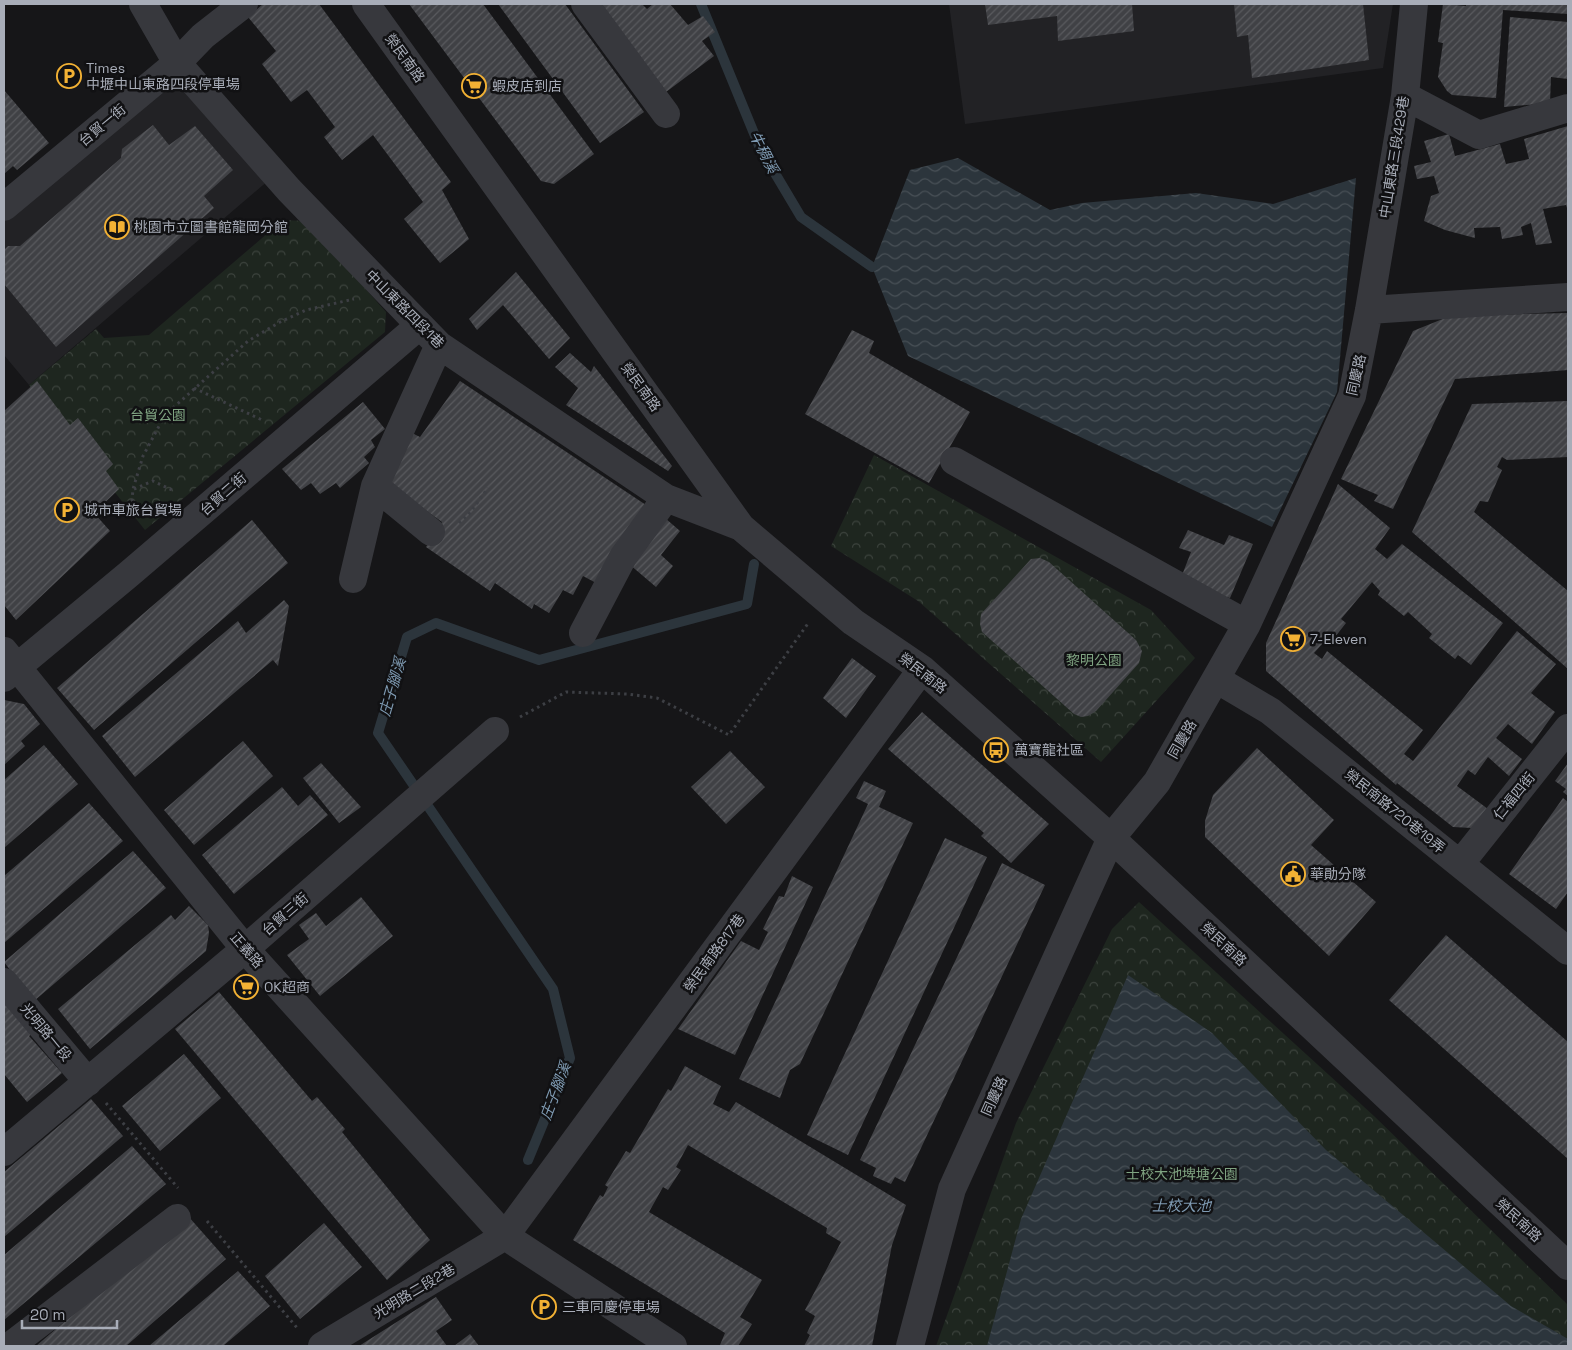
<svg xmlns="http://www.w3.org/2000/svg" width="1572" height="1350" viewBox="0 0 1572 1350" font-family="'Space Grotesk','Noto Sans TC',sans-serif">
	<defs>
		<pattern id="forest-crowns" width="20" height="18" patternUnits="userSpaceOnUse" patternTransform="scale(1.25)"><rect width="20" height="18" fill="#1e261f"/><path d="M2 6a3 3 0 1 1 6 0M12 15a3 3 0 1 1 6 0" fill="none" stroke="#3c433d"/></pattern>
		<pattern id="water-waves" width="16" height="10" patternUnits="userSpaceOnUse" patternTransform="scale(1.25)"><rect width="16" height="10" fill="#2c353c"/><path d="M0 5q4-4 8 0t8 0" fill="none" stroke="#485056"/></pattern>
		<pattern id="building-hatch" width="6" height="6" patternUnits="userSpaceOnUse" patternTransform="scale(1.25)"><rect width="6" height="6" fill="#404145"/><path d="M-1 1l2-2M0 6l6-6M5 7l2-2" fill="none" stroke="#595a5e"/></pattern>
	</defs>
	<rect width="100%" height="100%" fill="#161618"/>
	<path fill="#222225" d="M949,4H1393L1383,68L965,124Z
		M167,80L187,85L269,180L29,385L4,355V217Z"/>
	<path fill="url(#forest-crowns)" d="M283,220L305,221L386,312L385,332L145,530L29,385L96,329L104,338L149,335Z
		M874,455L1151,610L1195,658L1101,762L918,601L831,546Z
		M1139,902L1374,1116L1568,1305V1346H936L1016,1123L1112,929Z"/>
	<path fill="url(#water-waves)" d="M958,158L1050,210L1082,203L1196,193L1273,204L1356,178L1337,392L1272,527L908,356L872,267L910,170Z
		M1128,975L1212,1033L1326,1150L1511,1306L1568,1339V1346H987L1021,1219Z"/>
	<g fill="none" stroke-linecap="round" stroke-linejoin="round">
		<path stroke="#2c353c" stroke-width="10" d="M701,4L760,148L801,217L872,267
			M528,1160L570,1058L553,989L378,733L407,637L436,623L539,660L747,604L754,564"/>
	</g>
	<path fill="url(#building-hatch)" d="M263,4H319L451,182L442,190L469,239L440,263L404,219L423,202L373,135L342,160L324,137L335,127L307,90L291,102L262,64L276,51L248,17Z
		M409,4H483L594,154L554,184L541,181Z
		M498,4H565L644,112L600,143Z
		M601,4H642L647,9L653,4H670L688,25L703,16L715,32L702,41L714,56L666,92Z
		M985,4H1132L1134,31L1058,41L1057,16L988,25Z
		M1234,4H1363L1369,60L1252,78L1248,35L1237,37Z
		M1443,4L1466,6V4H1568V14L1503,10L1496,98L1452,95L1447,91L1438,77L1443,43L1438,42Z
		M1510,17L1568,22V79L1551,77L1550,103L1504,107Z
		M4,90L49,143L17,170L13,166L4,174Z
		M153,125L169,145L195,126L233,170L204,196L214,208L56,347L4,284V250L8,246H20L121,158L122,149Z
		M1568,126V211L1566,205L1543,209L1552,243L1536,245L1531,223L1521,227L1523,235L1502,239L1500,227L1474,228L1475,238L1445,230L1424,221L1431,196L1439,193L1434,176L1417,179L1414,166L1431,162L1424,141L1449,134L1455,156L1500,144L1506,164L1529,159L1524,139Z
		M516,272L570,338L549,359L503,305L477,330L469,319Z
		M1568,313V370L1455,379L1393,509L1374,501L1378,495L1341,479L1413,331L1450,316Z
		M852,330L874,341L869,353L970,412L929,483L805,414Z
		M570,353L591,372L594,366L672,466L668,471L566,405L578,388L555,367Z
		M37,381L70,425L78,418L113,464L106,471L119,489L94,513L110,531L16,620L4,605V411Z
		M460,381L649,507L598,584L583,576L573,595L563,590L549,613L534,604L532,609L495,583L490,591L426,547L442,522L386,482L410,432L420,437Z
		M1568,401V457L1507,460L1502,457L1497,467L1502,470L1488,502L1480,501L1474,512L1568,591V669L1412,532L1472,404Z
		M363,402L385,429L371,440L375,447L364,457L369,463L340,488L336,483L320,494L311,483L301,490L282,469Z
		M1338,484L1390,528L1375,549L1387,559L1402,544L1503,623L1471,665L1458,655L1455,659L1429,638L1432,634L1408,612L1404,616L1378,595L1380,591L1372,582L1341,619L1346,623L1328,646L1324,642L1314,653L1322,659L1327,651L1423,730L1404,754L1413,761L1517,631L1556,664L1531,693L1555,712L1532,744L1508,724L1496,738L1522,759L1509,776L1488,757L1475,775L1468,770L1457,786L1488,809L1472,828L1453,827L1397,783L1396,785L1266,671V643Z
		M665,518L680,531L661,555L673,566L656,587L629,564Z
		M252,520L288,563L94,730L57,688Z
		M1188,530L1224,545L1229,535L1253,544L1230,598L1179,583L1191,552L1179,548Z
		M1040,558L1049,562L1136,640L1142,651L1139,663L1096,711L1088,716L1081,717L1074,714L982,632L980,624L981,614L1031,559Z
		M284,600L289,606L278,666L273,660L135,777L102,736L238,621L246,633Z
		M852,658L876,676L846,718L823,698Z
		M4,700L24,704L40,724L21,741L25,746L4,765Z
		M922,712L1049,824L1011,863L981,836L984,833L888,749Z
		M243,741L273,776L194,845L164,810Z
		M44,745L78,784L4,848V780Z
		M1257,748L1334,820L1311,845L1376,902L1329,956L1205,837V821L1213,795Z
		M730,751L765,787L726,824L691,787Z
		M321,763L361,807L339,823L303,778Z
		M1568,763V796L1563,792L1566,789L1555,781Z
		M864,781L886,791L879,807L913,823L800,1064L790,1070L780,1098L739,1079L868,804L856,798Z
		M282,787L298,806L310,795L328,815L234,894L202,855Z
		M1563,798L1568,802V892L1556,909L1509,874Z
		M89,803L123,841L4,943V876Z
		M945,838L987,857L848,1155L807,1135Z
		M133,851L166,888L34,1001L4,962Z
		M1002,863L1045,885L905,1182L895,1177L891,1184L873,1176L876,1168L860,1160Z
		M792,876L813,887L735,1055L678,1029L741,941L759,950L768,932L763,929L779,896L784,897Z
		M361,897L393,936L320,996L287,955L309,939L299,925L316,913L326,926Z
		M189,906L208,925L209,933L206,951L90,1049L58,1009L171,915L175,920Z
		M1446,935L1568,1042V1159L1389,1000Z
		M219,992L312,1101L317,1097L345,1129L342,1132L430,1240L387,1280L175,1029Z
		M4,994L36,1031L29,1036L62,1073L27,1102L4,1074Z
		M184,1054L221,1098L160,1151L122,1106Z
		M685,1066L721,1086L713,1104L729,1112L736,1102L906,1205L892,1245L872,1346H804L810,1335L807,1333L815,1316L805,1310L841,1242L826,1233L827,1228L688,1145L676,1167L681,1170L668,1190L663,1187L649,1212L762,1280L740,1317L752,1324L738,1346H723L720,1345L725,1333L573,1240L600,1195L603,1197L608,1187L605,1185L626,1151L630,1153L668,1089L671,1091Z
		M91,1099L123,1136L4,1237V1172Z
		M132,1146L166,1184L4,1320V1255Z
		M188,1216L226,1259L126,1346H36Z
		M324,1223L362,1267L300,1319L265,1276Z
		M238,1271L270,1306L223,1346H149Z
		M436,1297L452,1320L436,1331L447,1346H359Z
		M470,1334L479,1346H454Z"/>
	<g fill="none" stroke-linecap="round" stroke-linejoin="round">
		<path stroke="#3d3f44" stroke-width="3" stroke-dasharray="2.5 4" stroke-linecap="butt" d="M194,388L262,420
			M134,489L153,481L174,491
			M144,517L132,500L133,489L143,456L165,415L248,341L280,322L306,310L354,299
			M459,523L469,514L488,488
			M520,717L566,692L627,694L657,698L729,735L809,622
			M106,1103L178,1188
			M207,1221L298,1329"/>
		<path stroke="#37383d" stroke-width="28" d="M143,4L177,63L289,190L439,345L666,498L741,527
			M366,4L741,527L853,622L922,669L1111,838L1568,1266
			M585,4L666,114
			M1405,96L1479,135L1568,108
			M4,207L177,63L203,36L244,4
			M1369,310L1568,297
			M954,461L1247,624
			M375,486L431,532
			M353,579L375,486L439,345
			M583,633L623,557L666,498
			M4,651L245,949L505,1236L673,1346
			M4,678L129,574L419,326
			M1216,679L1270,711L1568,951
			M1460,864L1568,728
			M4,982L88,1082
			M4,1152L245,949L495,731
			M10,1346L177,1218
			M322,1346L505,1236L922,669
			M910,1346L952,1189L1111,838L1157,782L1247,624L1352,396L1369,310L1405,96L1414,4"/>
	</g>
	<defs>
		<symbol id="parking-ring" viewBox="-11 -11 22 22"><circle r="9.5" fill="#111113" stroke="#f2b134" stroke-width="1.5"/><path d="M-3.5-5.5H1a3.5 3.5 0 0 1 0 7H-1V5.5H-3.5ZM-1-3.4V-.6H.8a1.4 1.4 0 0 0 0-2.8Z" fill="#f2b134"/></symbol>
		<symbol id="supermarket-ring" viewBox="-11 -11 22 22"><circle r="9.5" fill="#111113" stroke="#f2b134" stroke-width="1.5"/><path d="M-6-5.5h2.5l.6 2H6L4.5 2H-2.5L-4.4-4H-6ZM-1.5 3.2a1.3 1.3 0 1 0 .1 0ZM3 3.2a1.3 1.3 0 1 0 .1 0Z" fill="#f2b134"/></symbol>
		<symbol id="library-ring" viewBox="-11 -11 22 22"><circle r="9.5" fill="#111113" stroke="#f2b134" stroke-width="1.5"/><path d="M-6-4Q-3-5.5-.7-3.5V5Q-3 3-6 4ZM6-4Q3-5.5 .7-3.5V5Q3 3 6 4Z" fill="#f2b134"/></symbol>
		<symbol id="bus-ring" viewBox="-11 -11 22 22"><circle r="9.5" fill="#111113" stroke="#f2b134" stroke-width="1.5"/><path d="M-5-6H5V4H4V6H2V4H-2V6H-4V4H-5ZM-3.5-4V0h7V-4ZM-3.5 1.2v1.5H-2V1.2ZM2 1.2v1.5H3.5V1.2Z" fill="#f2b134"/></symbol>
		<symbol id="civic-ring" viewBox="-11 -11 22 22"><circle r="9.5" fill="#111113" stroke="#f2b134" stroke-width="1.5"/><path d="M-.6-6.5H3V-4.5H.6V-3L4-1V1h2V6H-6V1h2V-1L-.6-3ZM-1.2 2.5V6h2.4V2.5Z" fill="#f2b134"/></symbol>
	</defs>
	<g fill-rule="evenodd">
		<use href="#parking-ring" x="55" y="62" width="28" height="28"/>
		<use href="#supermarket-ring" x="460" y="72" width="28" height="28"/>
		<use href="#library-ring" x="103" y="213" width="28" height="28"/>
		<use href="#parking-ring" x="53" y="496" width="28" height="28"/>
		<use href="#supermarket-ring" x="1279" y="625" width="28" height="28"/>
		<use href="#bus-ring" x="982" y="736" width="28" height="28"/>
		<use href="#civic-ring" x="1279" y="860" width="28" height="28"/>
		<use href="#supermarket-ring" x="232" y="973" width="28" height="28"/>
		<use href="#parking-ring" x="530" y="1293" width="28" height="28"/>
	</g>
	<g text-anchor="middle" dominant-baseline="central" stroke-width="5" stroke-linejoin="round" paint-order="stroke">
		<g font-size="14" fill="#a8adb8" stroke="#111113">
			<text transform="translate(405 58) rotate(54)">榮民南路</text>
			<text transform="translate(102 125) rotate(-40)">台貿一街</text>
			<text transform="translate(1394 157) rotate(-81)">中山東路三段429巷</text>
			<text transform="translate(405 309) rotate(45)">中山東路四段1巷</text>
			<text transform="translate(1356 375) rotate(-77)">同慶路</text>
			<text transform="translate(641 387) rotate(54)">榮民南路</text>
			<text transform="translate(223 494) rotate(-41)">台貿二街</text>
			<text transform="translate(923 673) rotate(38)">榮民南路</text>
			<text transform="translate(1182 739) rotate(-60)">同慶路</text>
			<text transform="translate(1514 796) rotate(-51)">仁福四街</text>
			<text transform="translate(1395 811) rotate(39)">榮民南路720巷19弄</text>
			<text transform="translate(285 914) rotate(-41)">台貿三街</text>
			<text transform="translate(1224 944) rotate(43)">榮民南路</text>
			<text transform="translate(247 950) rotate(49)">正義路</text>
			<text transform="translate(714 953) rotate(-54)">榮民南路817巷</text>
			<text transform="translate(46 1032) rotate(50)">光明路一段</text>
			<text transform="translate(994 1096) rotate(-66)">同慶路</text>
			<text transform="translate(1519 1220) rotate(43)">榮民南路</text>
			<text transform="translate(414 1291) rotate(-31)">光明路二段2巷</text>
		</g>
		<g font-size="14" fill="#a8adb8" stroke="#111113" text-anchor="start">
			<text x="86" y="68">Times<tspan x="86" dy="16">中壢中山東路四段停車場</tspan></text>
			<text x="492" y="86">蝦皮店到店</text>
			<text x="134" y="227">桃園市立圖書館龍岡分館</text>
			<text x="84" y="510">城市車旅台貿場</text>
			<text x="1310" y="639">7-Eleven</text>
			<text x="1014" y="750">萬寶龍社區</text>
			<text x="1310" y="874">華勛分隊</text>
			<text x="264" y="987">OK超商</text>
			<text x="562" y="1307">三車同慶停車場</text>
		</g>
		<g font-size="14" fill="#7fa381" stroke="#111113">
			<text x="158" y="415">台貿公園</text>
			<text x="1094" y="660">黎明公園</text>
			<text x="1182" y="1174">士校大池埤塘公園</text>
		</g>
		<g font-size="15" font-style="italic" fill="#7f9bb3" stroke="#111113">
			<text transform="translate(764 152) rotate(63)">牛稠溪</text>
			<text transform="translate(392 687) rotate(-74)">庄子腳溪</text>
			<text transform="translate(555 1091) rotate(-69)">庄子腳溪</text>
			<text x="1181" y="1205">士校大池</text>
		</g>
	</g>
	<rect width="1572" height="1350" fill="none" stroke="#a8adb8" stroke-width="10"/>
	<path d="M22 1320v8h95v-8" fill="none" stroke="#a8adb8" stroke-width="2.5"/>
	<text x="30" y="1320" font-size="15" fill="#a8adb8" stroke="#111113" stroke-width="4" paint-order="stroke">20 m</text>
</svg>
